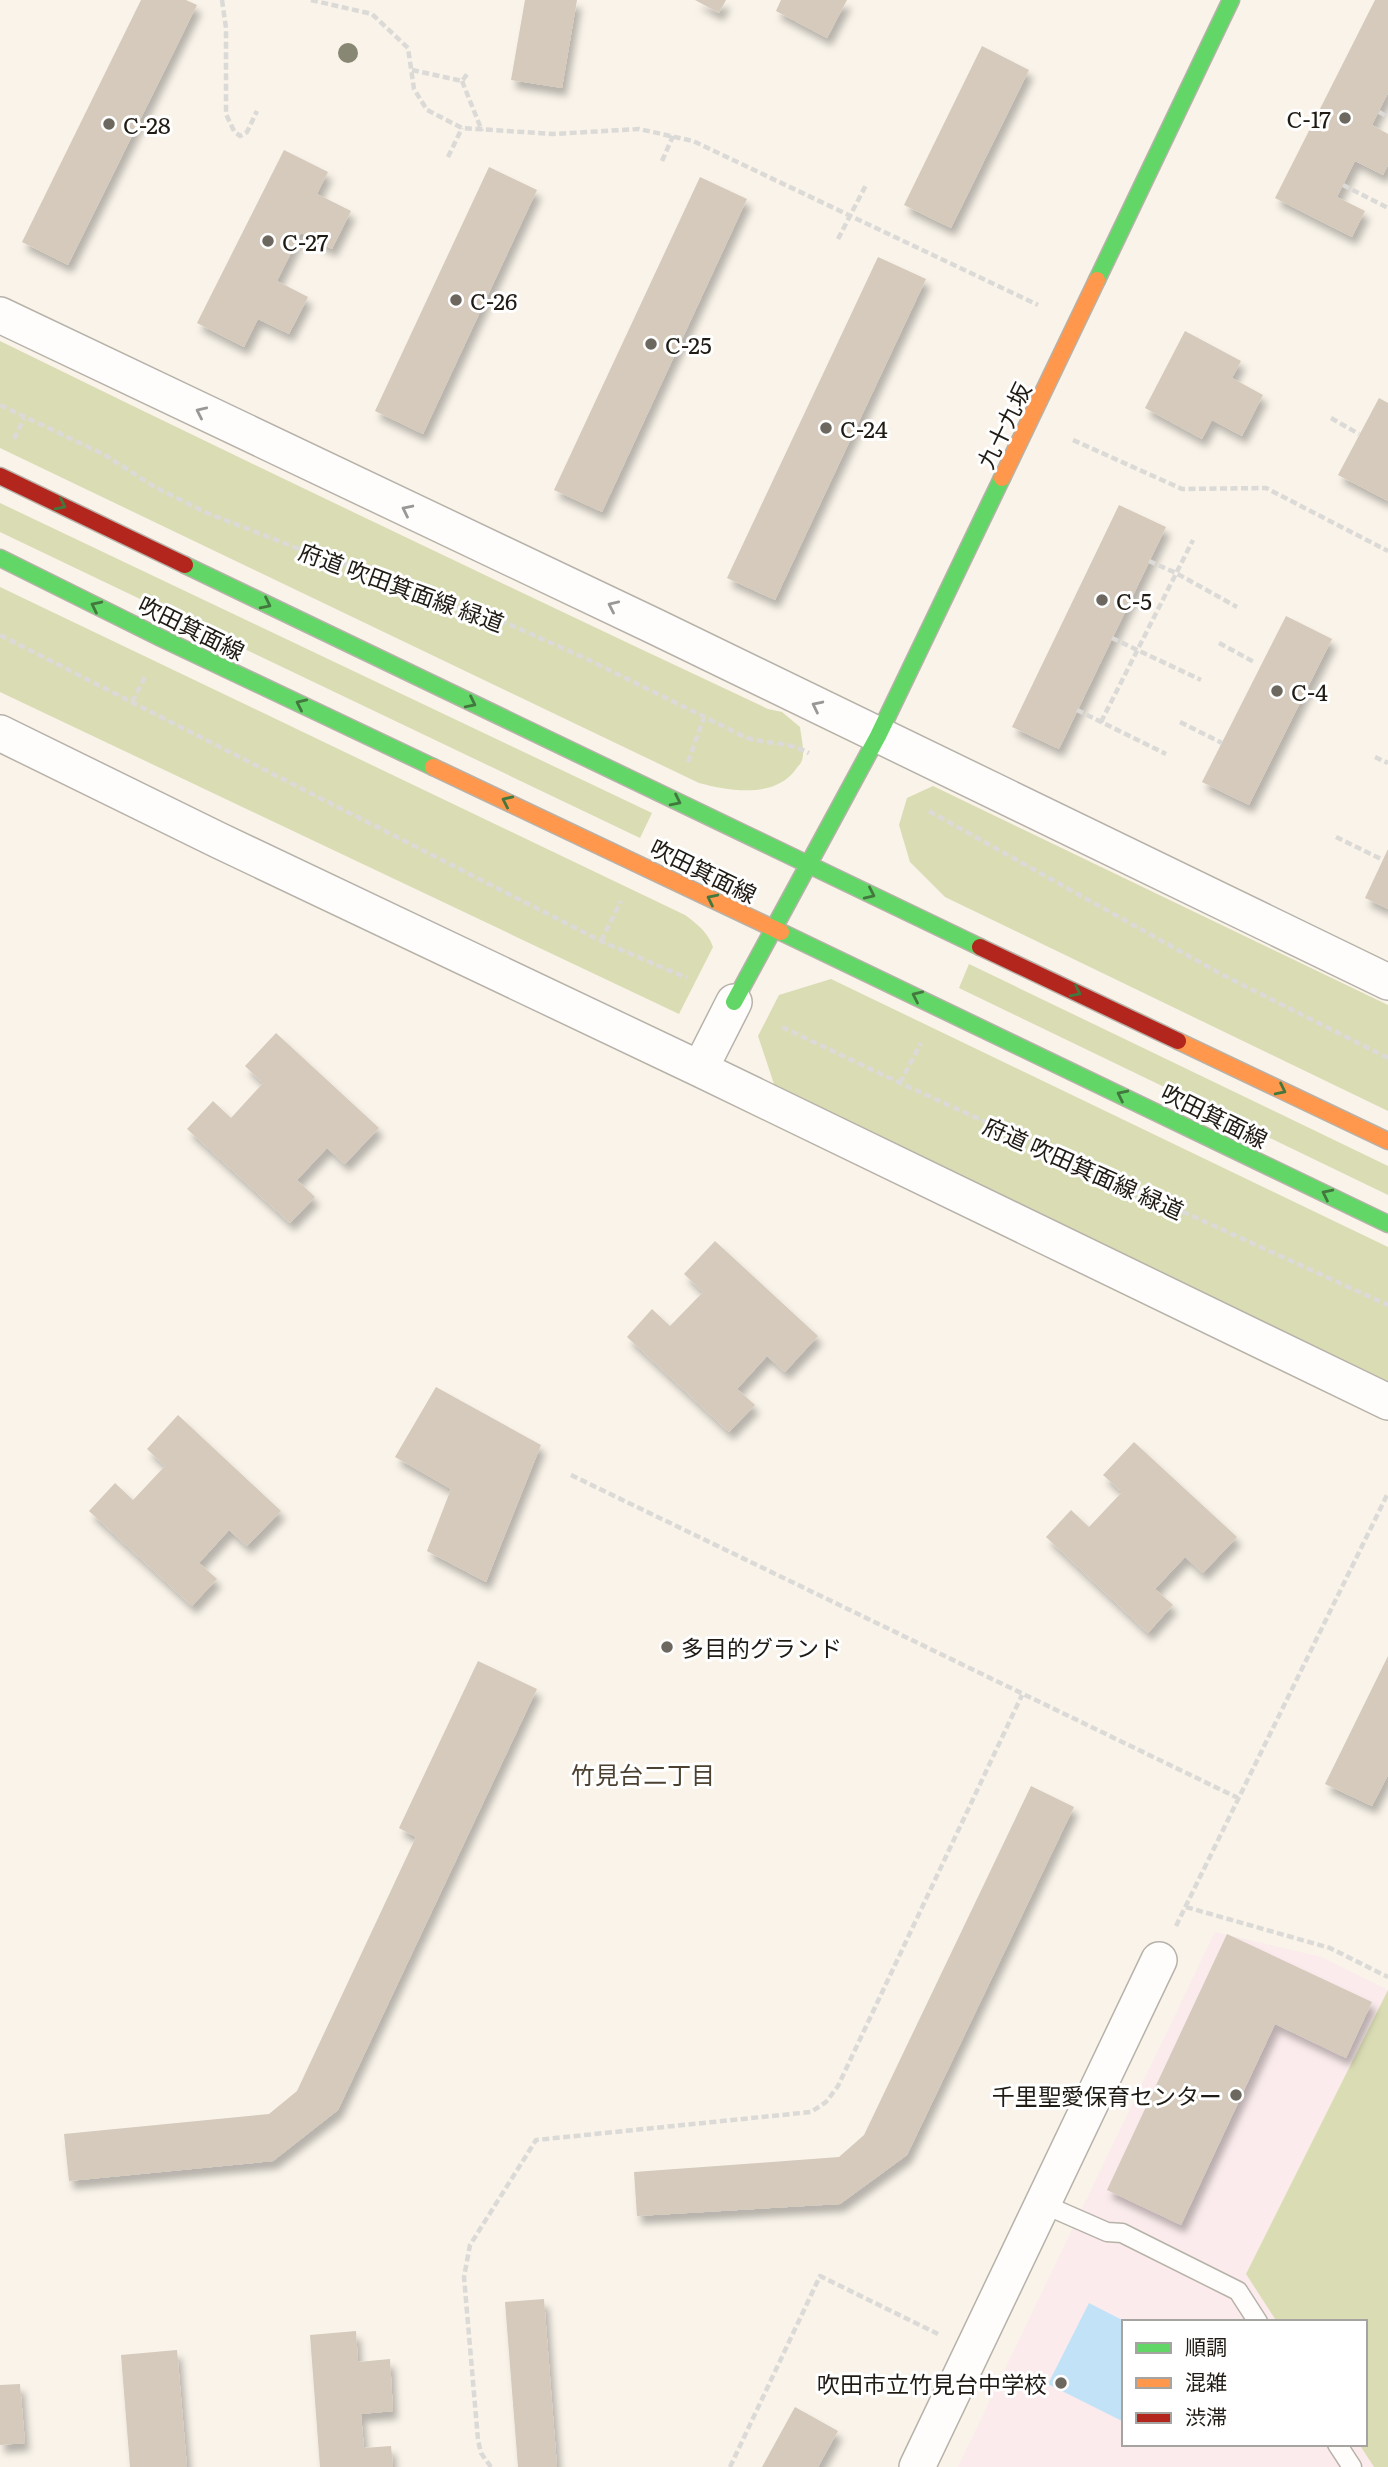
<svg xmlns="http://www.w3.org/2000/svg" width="1388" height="2467" viewBox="0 0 1388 2467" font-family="Literata,'Noto Sans JP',serif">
	<defs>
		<filter id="shadow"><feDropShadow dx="4.5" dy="8" stdDeviation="3.5" flood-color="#0004"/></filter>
	</defs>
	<rect width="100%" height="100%" fill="#f9f3e9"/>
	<path fill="#fbebec" d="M1215,1932L1321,1957L1388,1990L1246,2274L1277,2322H1124V2444H1359L1374,2467H958Z"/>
	<path fill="#dadcb4" d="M0,341C255,466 511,588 768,709L782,712L800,727C801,736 805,752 802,760C801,764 798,766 796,769C775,799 729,791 699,783L0,448Z
		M0,503L652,813L640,838L0,532Z
		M0,587L685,915C697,924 708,932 713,947L679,1014L0,692Z
		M933,786L1388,1005V1111L945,897L910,862L899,825L907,798Z
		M969,964L1388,1166V1195L959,988Z
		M831,979L1388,1247V1382L776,1090L758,1036L779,995Z
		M1388,1990V2467H1374L1359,2444H1365V2322H1277L1246,2274Z"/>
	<path fill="#c2e2f8" d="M1089,2303L1126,2322H1124V2422L1048,2384Z"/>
	<path fill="#d5cabb" filter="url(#shadow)" d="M141,0H186L197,5L68,265L22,242Z
		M525,0H577L562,88L511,80Z
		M695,0H726L719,13Z
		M781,0H847L827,38L776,11Z
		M1375,0H1388V93L1372,125L1388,134V165L1383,175L1355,161L1337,197L1365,211L1352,237L1275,198Z
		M982,46L1029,70L951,228L904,205Z
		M284,150L328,172L317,194L351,211L332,249L301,233L277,281L308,297L289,334L258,319L244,347L197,323Z
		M489,167L537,190L423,434L375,411Z
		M700,177L747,199L602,512L554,490Z
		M878,257L926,279L775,600L727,578Z
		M1185,331L1241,361L1232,378L1263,395L1242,436L1212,420L1202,439L1145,408Z
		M1379,398L1388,403V501L1338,475Z
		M1119,505L1166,527L1059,749L1012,727Z
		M1286,616L1332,639L1249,805L1202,782Z
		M1388,849V909L1365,898Z
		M276,1033L379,1128L345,1164L327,1148L297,1180L315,1197L290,1223L187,1129L213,1101L231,1118L263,1083L245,1066Z
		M715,1241L818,1336L785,1372L767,1356L737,1389L755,1405L729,1432L627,1337L652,1309L670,1326L703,1292L684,1274Z
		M436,1387L541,1445L486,1582L427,1551L451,1489L395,1457Z
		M178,1415L281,1511L247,1546L229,1530L199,1563L217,1579L192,1606L89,1511L115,1483L133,1500L165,1466L147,1449Z
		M1134,1442L1237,1537L1203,1573L1185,1557L1155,1589L1173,1605L1148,1633L1046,1537L1071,1510L1089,1527L1122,1492L1103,1475Z
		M1388,1656V1775L1372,1806L1325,1784Z
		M478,1661L537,1689L338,2110L273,2161L69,2181L64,2134L269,2114L297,2091L416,1837L399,1828Z
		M1031,1786L1074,1807L907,2155L840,2204L637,2216L634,2172L839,2157L864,2135Z
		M1227,1934L1372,2002L1346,2058L1275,2024L1181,2225L1107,2190Z
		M544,2299L557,2467H518L505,2302Z
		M356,2331L358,2362L390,2359L393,2411L361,2414L364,2448L391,2446L393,2467H320L310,2335Z
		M177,2350L187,2467H130L121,2355Z
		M20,2384L25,2443L0,2445V2385Z
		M795,2407L838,2431L818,2467H762Z"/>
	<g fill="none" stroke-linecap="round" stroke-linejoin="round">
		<defs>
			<path id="lane" d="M1043,2204L1107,2232L1122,2233L1238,2291L1258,2322
				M1337,2444L1352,2467"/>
			<path id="street" d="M0,315L654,626L1388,982
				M0,733L218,840L700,1069L1388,1402
				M700,1069L734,1002
				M917,2467L1159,1960"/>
			<path id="fast" d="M1097,280L1231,0
				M0,558L161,638L433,767
				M185,565L980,947
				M781,932L1388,1224
				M734,1002L878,736L1002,478"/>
			<path id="slow" d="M1002,478L1097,280
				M433,767L781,932
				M1178,1041L1388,1141"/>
			<path id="jam" d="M0,476L185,565
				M980,947L1178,1041"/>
		</defs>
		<use href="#lane" stroke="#b7b2a9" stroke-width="21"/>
		<use href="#street" stroke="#b7b2a9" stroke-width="38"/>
		<use href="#fast" stroke="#b7b2a9" stroke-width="19"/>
		<use href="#slow" stroke="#b7b2a9" stroke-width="19"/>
		<use href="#jam" stroke="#b7b2a9" stroke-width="19"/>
		<path stroke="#dbdad7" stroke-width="4.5" stroke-dasharray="7 3.5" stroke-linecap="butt" d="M222,0L226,28V114L234,131L240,136L247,132L257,111
			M311,0L372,14L408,48L414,89L427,110L462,128L553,134L639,129L693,141L1038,305
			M412,70L462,81L468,73
			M462,81L482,131
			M1379,112L1388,117
			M448,157L462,128
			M662,161L673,136
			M1343,185L1388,208
			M838,239L867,183
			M0,405L105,455L153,486L207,513L302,550L420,588L495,618L587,659L747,738C768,744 789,742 809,753
			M1331,418L1359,434
			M14,439L24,418
			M1073,440L1182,489L1266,488L1388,551
			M1149,561L1176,573L1237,607
			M0,635L601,941L687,978
			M1112,638L1201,680
			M1219,643L1254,662
			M132,702L146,675
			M1077,710L1166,754
			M1101,722L1193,540
			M1180,722L1222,743
			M1375,757L1388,763
			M688,762L704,717
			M929,811L1221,974L1388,1058
			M1336,837L1383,860
			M601,941L621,901
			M782,1027L900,1083L1388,1305
			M900,1083L921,1043
			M571,1475L1238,1798
			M1186,1907L1330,1948L1388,1977
			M1176,1926L1388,1493
			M491,2467L481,2453L478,2440L464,2277L470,2245L536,2140L811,2112L826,2102L838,2086L1022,1695
			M730,2467L820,2276L938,2334"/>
		<use href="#lane" stroke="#fefdfc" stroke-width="18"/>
		<use href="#street" stroke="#fefdfc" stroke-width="35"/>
		<use href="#fast" stroke="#63d668" stroke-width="16"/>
		<use href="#slow" stroke="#ff974d" stroke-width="16"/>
		<use href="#jam" stroke="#b3261e" stroke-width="16"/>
	</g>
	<circle fill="#888773" cx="348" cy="53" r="10"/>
	<defs><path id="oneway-chevron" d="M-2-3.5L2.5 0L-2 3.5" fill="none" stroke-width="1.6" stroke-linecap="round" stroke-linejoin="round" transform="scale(1.75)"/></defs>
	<g stroke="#9a9794">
		<use href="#oneway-chevron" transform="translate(201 412) rotate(-155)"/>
		<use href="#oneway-chevron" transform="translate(407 510) rotate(-154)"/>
		<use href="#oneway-chevron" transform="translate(613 606) rotate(-155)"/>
		<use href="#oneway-chevron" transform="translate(817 706) rotate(-154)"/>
	</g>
	<g stroke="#42783e">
		<use href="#oneway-chevron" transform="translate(61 505) rotate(26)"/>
		<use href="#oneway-chevron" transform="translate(266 604) rotate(26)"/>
		<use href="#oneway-chevron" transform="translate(96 606) rotate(-154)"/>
		<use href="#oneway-chevron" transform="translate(471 703) rotate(26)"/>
		<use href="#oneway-chevron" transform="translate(301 704) rotate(-155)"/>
		<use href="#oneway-chevron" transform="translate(507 801) rotate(-155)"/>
		<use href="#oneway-chevron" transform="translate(676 801) rotate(26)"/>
		<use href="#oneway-chevron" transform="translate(870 894) rotate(25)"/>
		<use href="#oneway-chevron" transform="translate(712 899) rotate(-154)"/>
		<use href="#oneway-chevron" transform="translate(1076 992) rotate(26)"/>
		<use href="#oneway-chevron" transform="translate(917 996) rotate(-155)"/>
		<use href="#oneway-chevron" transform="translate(1281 1090) rotate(26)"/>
		<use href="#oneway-chevron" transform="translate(1122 1095) rotate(-154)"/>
		<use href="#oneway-chevron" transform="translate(1327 1194) rotate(-154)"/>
	</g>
	<g fill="#6c675f" stroke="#fff" stroke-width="2.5">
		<circle cx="1345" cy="118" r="7"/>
		<circle cx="109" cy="124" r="7"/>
		<circle cx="268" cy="241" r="7"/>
		<circle cx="456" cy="300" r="7"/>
		<circle cx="651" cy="344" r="7"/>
		<circle cx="826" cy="428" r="7"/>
		<circle cx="1102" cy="600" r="7"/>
		<circle cx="1277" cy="691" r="7"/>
		<circle cx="667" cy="1647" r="7"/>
		<circle cx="1236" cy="2095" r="7"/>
		<circle cx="1061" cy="2383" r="7"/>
	</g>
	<g text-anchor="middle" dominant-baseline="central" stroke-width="6" stroke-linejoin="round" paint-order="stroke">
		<g font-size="23" fill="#201b14" stroke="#fff" text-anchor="start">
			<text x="1331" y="118" text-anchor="end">C-17</text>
			<text x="123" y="124">C-28</text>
			<text x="282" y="241">C-27</text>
			<text x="470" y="300">C-26</text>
			<text x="665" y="344">C-25</text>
			<text x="840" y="428">C-24</text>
			<text x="1116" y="600">C-5</text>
			<text x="1291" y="691">C-4</text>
			<text x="681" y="1647">多目的グランド</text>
			<text x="1222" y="2095" text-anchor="end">千里聖愛保育センター</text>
			<text x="1047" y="2383" text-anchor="end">吹田市立竹見台中学校</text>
		</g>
		<g font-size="23" fill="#201b14" stroke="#fff">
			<text transform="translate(1003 425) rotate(-64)">九十九坂</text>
			<text transform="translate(402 586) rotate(20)">府道 吹田箕面線 緑道</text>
			<text transform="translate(192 627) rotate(26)">吹田箕面線</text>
			<text transform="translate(704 870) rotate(26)">吹田箕面線</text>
			<text transform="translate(1215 1115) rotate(26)">吹田箕面線</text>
			<text transform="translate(1084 1167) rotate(24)">府道 吹田箕面線 緑道</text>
		</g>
		<g font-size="24" fill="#4c4130" stroke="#fff">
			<text x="643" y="1773">竹見台二丁目</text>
		</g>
	</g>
	<rect x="1122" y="2320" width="245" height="126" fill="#ffffff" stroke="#a6a4a1" stroke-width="2"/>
	<rect x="1136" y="2343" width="35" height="10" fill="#63d668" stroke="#a6a4a1" stroke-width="2"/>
	<text x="1185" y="2355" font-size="21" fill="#201b14">順調</text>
	<rect x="1136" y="2378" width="35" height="10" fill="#ff974d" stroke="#a6a4a1" stroke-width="2"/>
	<text x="1185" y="2390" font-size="21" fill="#201b14">混雑</text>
	<rect x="1136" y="2413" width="35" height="10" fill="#b3261e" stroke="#a6a4a1" stroke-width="2"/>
	<text x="1185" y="2425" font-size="21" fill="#201b14">渋滞</text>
</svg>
